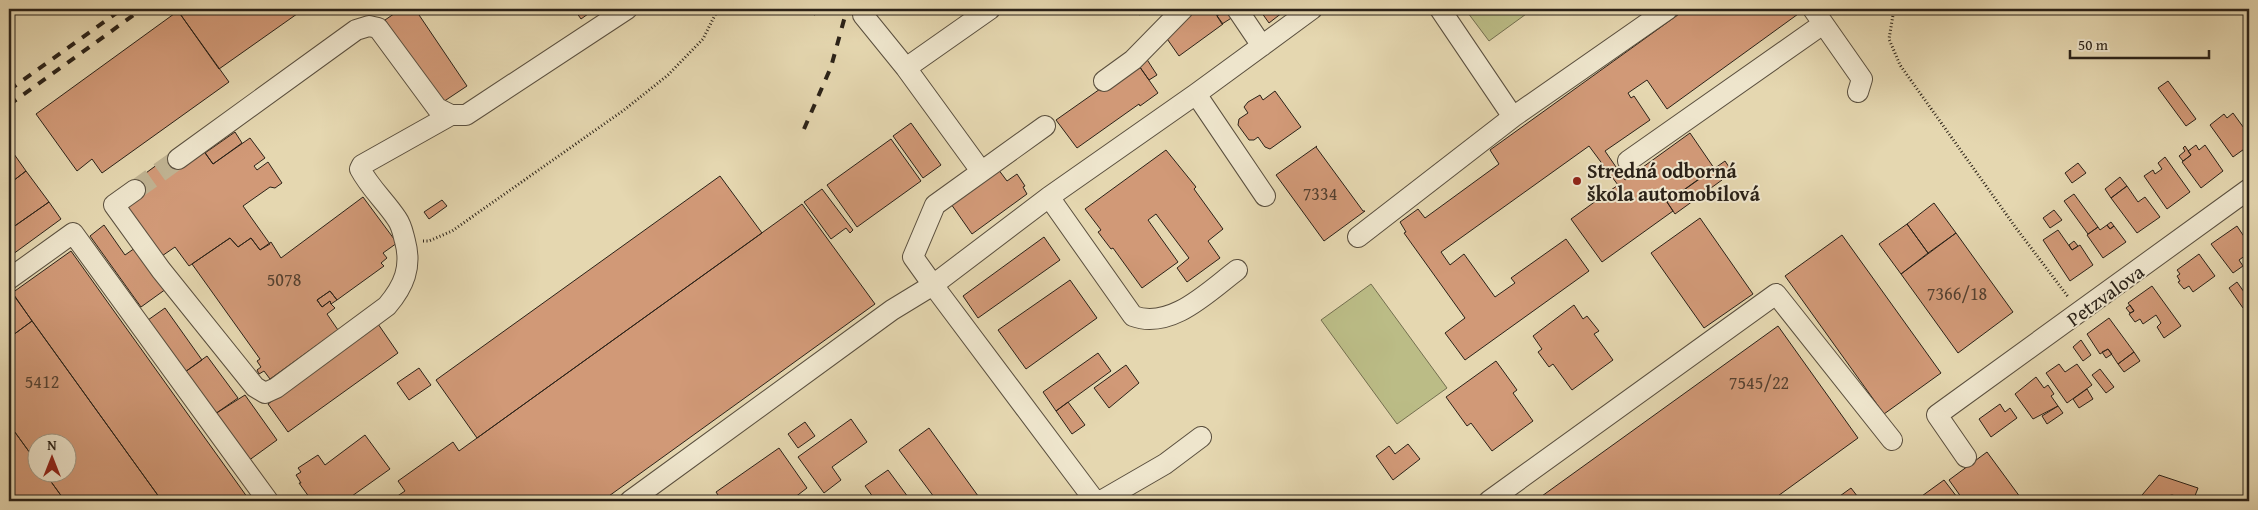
<svg xmlns="http://www.w3.org/2000/svg" width="2258" height="510" viewBox="0 0 2258 510" font-family="'Gentium Book Plus',serif">
	<rect width="100%" height="100%" fill="#e5d7b0"/>
	<filter id="stains"><feTurbulence type="fractalNoise" baseFrequency=".004" numOctaves="4"/><feColorMatrix values="0 0 0 0 .2 0 0 0 0 .09 0 0 0 0 .02 0 0 0 .5 -.17"/></filter>
	<radialGradient id="worn" r=".72"><stop offset=".6" stop-color="#630" stop-opacity="0"/><stop offset="1" stop-color="#630" stop-opacity=".3"/></radialGradient>
	<path fill="#bbbc86" stroke="#736f4f" d="M1465,9H1533L1489,41Z
		M1371,284L1447,388L1397,424L1321,320Z"/>
	<path fill="#d19977" stroke="#2b2218" d="M181,9H304L219,69L178,11Z
		M401,9H415L467,86L440,104L385,20Z
		M574,9H595L581,19Z
		M805,9H817L815,15L804,11Z
		M1134,9H1148L1139,15Z
		M1197,9H1212L1223,24L1179,56L1163,33Z
		M1227,9L1233,17L1222,24L1217,16Z
		M1259,9H1287L1269,23Z
		M1686,9H1805L1667,109L1647,80L1628,93L1631,98L1634,96L1650,120L1605,151L1625,180L1690,133L1714,168L1667,202L1673,211L1602,262L1571,219L1618,185L1589,146L1441,252L1450,265L1464,254L1495,297L1515,283L1511,278L1566,239L1589,271L1465,360L1445,333L1465,318L1404,233L1406,232L1400,222L1418,209L1425,218L1499,164L1490,150Z
		M178,11L229,82L102,173L92,159L77,171L36,114Z
		M1146,58L1157,75L1149,80L1137,63Z
		M1137,63L1158,93L1140,106L1139,104L1077,148L1056,120Z
		M2168,81L2196,119L2186,126L2158,88Z
		M1275,91L1301,127L1270,149L1265,147L1258,137L1254,140H1249L1238,125L1239,119L1248,113L1244,107L1248,102L1260,95L1263,100Z
		M2233,113L2249,135V140L2245,143L2247,147L2233,157L2210,125L2224,114L2227,118Z
		M911,123L941,165L923,178L893,136Z
		M235,132L242,143L213,164L205,153Z
		M250,138L265,158L254,166L257,170L268,162L282,183L275,188L270,187L243,206L270,244L260,250L251,238L238,247L230,238L189,266L175,247L159,258L124,209L131,184L173,153L204,151L213,164Z
		M891,139L921,181L857,227L827,185Z
		M2196,145L2199,150L2205,145L2223,171L2201,188L2182,162L2191,155L2188,151Z
		M1317,146L1316,147L1363,211H1365L1324,241L1276,175Z
		M2185,146L2191,155L2183,161L2179,156L2185,151L2183,148Z
		M9,147L26,171L9,184Z
		M1166,150L1196,187L1194,189L1223,229L1208,241L1220,258L1187,282L1177,268L1189,258L1156,214L1148,220L1178,262L1142,288L1113,248L1111,249L1098,232L1101,230L1085,209Z
		M2165,157L2190,192L2167,209L2144,176L2153,170L2155,174L2162,169L2158,163Z
		M1725,161L1731,170L1720,177L1722,180L1675,214L1667,202Z
		M2078,163L2086,173L2072,183L2065,173Z
		M998,169L1007,181L1017,174L1025,186L1023,187L1027,194L972,234L951,204Z
		M26,171L49,202L9,230V184Z
		M720,176L762,233L477,438L436,380Z
		M2120,177L2127,186L2111,198L2105,189Z
		M2127,186L2138,202L2145,197L2160,217L2137,233L2111,198Z
		M822,189L853,230L850,233L846,228L831,239L804,202Z
		M2074,194L2098,227L2088,234L2064,201Z
		M363,197L397,243L383,253L387,258L381,263L384,266L337,300L330,291L317,300L322,307L330,301L331,304L335,308L327,314L338,330L270,379L264,371L259,374L257,370L261,367L257,361L260,359L192,264L230,238L238,247L251,238L260,250L271,242L281,258Z
		M442,200L447,206L429,219L424,212Z
		M49,202L61,219L9,257V230Z
		M1934,203L1956,233L1928,253L1907,224Z
		M802,204L875,304L602,501H390L405,491L398,481L453,442L459,451Z
		M2054,210L2062,220L2050,228L2043,218Z
		M1700,218L1753,294L1704,328L1651,253Z
		M2111,222L2114,226L2110,229L2107,225Z
		M1907,224L1928,253L1901,274L1879,244Z
		M104,225L125,255L135,248L166,289L141,307L90,236Z
		M2107,225L2110,229L2114,226L2126,242L2103,258L2087,235L2098,227L2100,230Z
		M2237,226L2249,244V253L2239,260L2243,266L2233,273L2211,244Z
		M2058,230L2072,250L2080,245L2093,265L2070,281L2043,240Z
		M1956,233L2013,312L1958,353L1901,274Z
		M1842,235L1941,373L1884,414L1785,276Z
		M1044,237L1060,260L978,318L963,296Z
		M2074,241L2078,246L2072,250L2069,245Z
		M71,251L250,501H162L12,293Z
		M2199,254L2215,276L2193,292L2189,286L2184,289L2178,282L2180,281L2177,276L2180,274L2177,270Z
		M1070,280L1097,318L1026,369L998,330Z
		M2237,282L2249,299V304L2243,308L2229,288Z
		M2152,286L2181,326L2164,338L2157,327L2161,323L2156,315L2143,324L2140,319L2135,322L2129,314L2134,311L2128,303Z
		M330,291L337,300L331,304L330,301L322,307L317,300Z
		M12,292L32,321L9,338V294Z
		M1574,305L1583,319L1587,316L1599,331L1594,334L1613,360L1572,390L1553,364L1549,367L1538,352L1542,349L1533,336Z
		M2130,305L2134,311L2130,313L2126,308Z
		M165,308L202,360L185,372L148,320Z
		M2109,318L2134,352L2118,364L2108,349L2100,354L2087,334Z
		M32,321L162,501H65L44,472H68V442H38V464L9,424V338Z
		M378,324L398,353L288,432L268,404Z
		M1778,326L1858,438L1771,501H1535Z
		M2081,340L2091,355L2083,361L2073,347Z
		M2108,349L2112,354L2106,358L2102,352Z
		M2134,352L2140,361L2124,372L2118,364Z
		M1098,353L1111,371L1056,411L1043,392Z
		M207,356L238,398L215,414L185,372Z
		M1496,361L1517,390L1513,393L1533,421L1492,451L1471,423L1467,426L1446,397Z
		M2059,364L2065,372L2077,364L2092,385L2067,403L2046,373Z
		M1126,365L1139,383L1109,408L1094,388Z
		M419,368L431,385L409,400L397,383Z
		M2100,369L2114,387L2106,393L2092,375Z
		M2036,377L2044,388L2048,385L2054,394L2051,396L2058,406L2033,419L2015,394Z
		M2087,389L2093,399L2079,408L2073,399Z
		M245,395L277,440L248,461L215,414Z
		M1068,402L1085,425L1072,434L1056,411Z
		M2000,404L2005,412L2010,408L2017,418L1991,437L1979,419Z
		M2058,406L2063,413L2047,424L2042,416Z
		M851,419L867,442L832,467L841,480L824,493L798,457Z
		M805,422L815,436L798,448L788,434Z
		M9,424L38,464V472H44L65,501H9Z
		M929,428L981,500L979,501H937L899,450Z
		M365,435L390,469L345,501H312L299,483H301L296,475L301,472L298,468L318,455L325,465Z
		M1408,444L1420,459L1393,480L1376,456L1389,446L1395,454Z
		M779,448L807,488L790,501H722L716,492Z
		M1987,452L2023,501H1964L1949,480Z
		M888,470L911,501H876L865,486Z
		M2159,475L2198,488L2193,501L2172,495L2159,498L2156,501H2137Z
		M1944,480L1960,501H1915Z
		M1851,488L1861,501H1833Z"/>
	<g fill="none" stroke-linecap="round" stroke-linejoin="round">
		<path stroke="#c0b392" stroke-width="20" stroke-dasharray="20 10" stroke-linecap="butt" d="M135,190L178,159"/>
		<defs>
			<path id="minor" d="M1237,9L1262,46
				M1813,9L1862,79L1858,92
				M863,15L906,68L981,171
				M906,68L990,9
				M1104,81L1133,60L1183,9
				M1196,94L1265,196
				M1513,117L1668,9
				M178,159L356,30L369,26L378,28L437,108L451,115H466L627,9
				M1628,161L1823,24
				M135,190L114,205L161,270L255,387L265,393L276,388L387,306C404,286 412,267 405,241C403,234 402,226 397,219C386,202 370,188 360,169L362,165L451,115
				M1049,197L1133,316C1171,330 1208,292 1237,270
				M1358,237L1513,117L1440,9
				M9,279L73,233L268,501
				M1966,457L1937,415L2249,189
				M630,501L892,310L933,285L913,257L935,205L1045,126
				M1095,501L933,285L1049,197L1196,94L1312,9
				M1101,501L1165,464L1201,437
				M1489,501L1776,294L1892,440"/>
		</defs>
		<use href="#minor" stroke="#5a4f3e" stroke-width="22"/>
		<path stroke="#2b2218" stroke-width="3" stroke-dasharray="1 2.5" stroke-linecap="butt" d="M1894,9L1889,39L1900,65L2016,228L2069,298
			M423,241H429L452,231L624,110L668,75L703,39L718,9"/>
		<use href="#minor" stroke="#eee5cc" stroke-width="20"/>
		<path stroke="#2b2218" stroke-width="4" stroke-dasharray="9 9" stroke-linecap="butt" d="M9,90L122,9
			M9,105L142,9
			M804,129L831,67L847,9"/>
	</g>
	<circle fill="#8f2418" stroke="#eee5cc" stroke-width="2" cx="1577" cy="181" r="5"/>
	<g text-anchor="middle" dominant-baseline="central" stroke-width="4" stroke-linejoin="round" paint-order="stroke">
		<g font-size="18" fill="#544030">
			<text x="1320" y="193">7334</text>
			<text x="284" y="279">5078</text>
			<text x="1957" y="293">7366/18</text>
			<text x="42" y="381">5412</text>
			<text x="1759" y="382">7545/22</text>
		</g>
		<g font-size="20" font-weight="bold" fill="#2b2218" stroke="#eee5cc" text-anchor="start">
			<text x="1587" y="170">Stredná odborná<tspan x="1587" dy="23">škola automobilová</tspan></text>
		</g>
		<g font-size="20" fill="#2b2218" stroke="#eee5cc">
			<text transform="translate(2105 295) rotate(-36)">Petzvalova</text>
		</g>
	</g>
	<rect width="2258" height="510" fill="none" stroke="#e5d7b0" stroke-width="30"/>
	<rect x="10" y="10" width="2238" height="490" fill="none" stroke="#2b2218" stroke-width="2.5"/>
	<rect x="15" y="15" width="2228" height="480" fill="none" stroke="#2b2218"/>
	<g transform="translate(52 458)"><circle r="24" fill="#eee5cc" stroke="#a09784"/>
	<path d="M0-4L9 19L0 12L-9 19Z" fill="#8f2418"/>
	<text y="-8" font-size="14" font-weight="bold" text-anchor="middle" fill="#2b2218">N</text>
	</g>
	<path d="M2070 50v8h139v-8" fill="none" stroke="#2b2218" stroke-width="2.5"/>
	<text x="2078" y="50" font-size="15" fill="#2b2218" stroke="#eee5cc" stroke-width="4" paint-order="stroke">50 m</text>
	<rect width="100%" height="100%" filter="url(#stains)"/>
	<rect width="100%" height="100%" fill="url(#worn)"/>
</svg>
